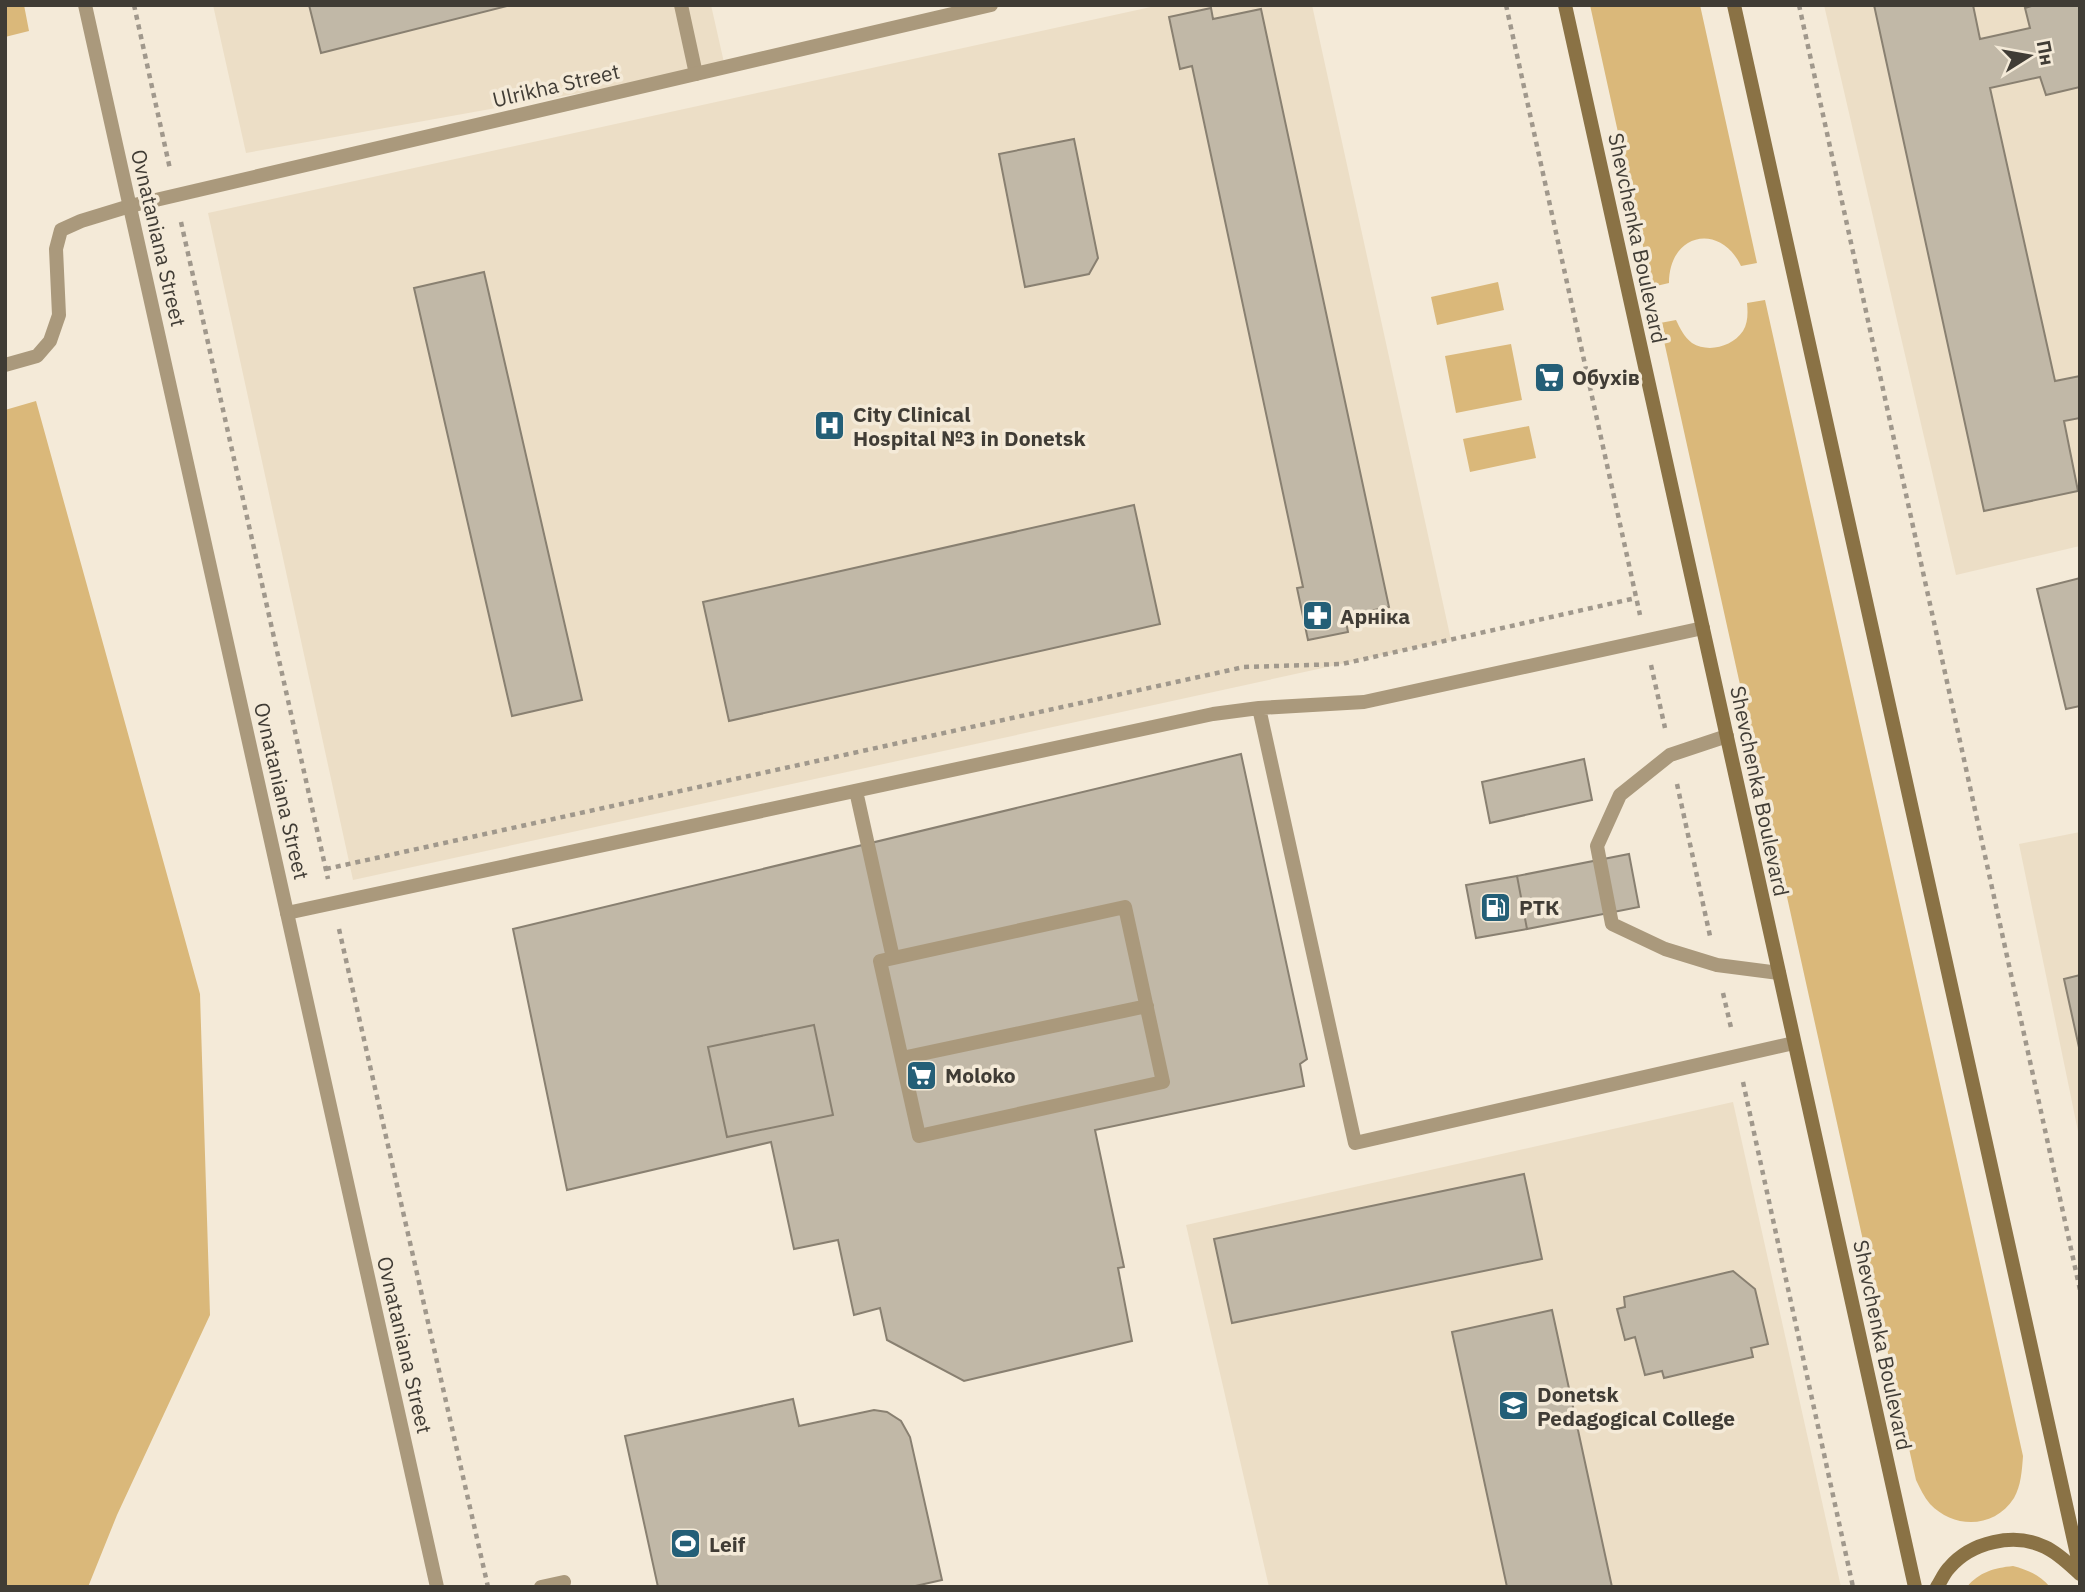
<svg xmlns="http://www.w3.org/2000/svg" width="2085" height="1592" viewBox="0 0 2085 1592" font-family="'IBM Plex Sans',sans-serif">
	<rect width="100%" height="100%" fill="#f4ead8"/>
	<path fill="#ecdec6" d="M213,5H711L725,67L246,153Z
		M1160,5H1312L1451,640L353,880L208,213Z
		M1824,5H2080V546L1956,575Z
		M2080,832V1141L2019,844Z
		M1733,1102L1841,1587H1269L1186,1225Z"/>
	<path fill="#dab87a" d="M5,5H24L29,31L5,37Z
		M1590,5H1700L1757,263L1741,266C1720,222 1669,233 1669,283L1652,287Z
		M1498,282L1504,310L1437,325L1431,297Z
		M1765,300L2023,1456C2022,1470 2021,1486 2014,1498C1994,1529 1954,1529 1930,1504C1924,1497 1920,1488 1916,1480L1660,323L1676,320C1680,328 1684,337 1692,343C1708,353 1732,347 1743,331C1748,323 1748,313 1747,303Z
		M1511,344L1522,400L1456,413L1445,356Z
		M36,401L200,994L210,1315L117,1515L88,1587H5V410Z
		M1529,426L1536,458L1470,472L1463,439Z
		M2013,1566C2028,1570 2040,1575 2050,1587H1967C1979,1572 1994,1568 2013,1566Z"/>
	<path fill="#c1b8a7" stroke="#898071" stroke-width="2" d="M309,5H511L321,53Z
		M1874,5H1973L1980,39L2030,28L2025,8L2035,5H2080V87L2046,95L2040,77L1990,88L2055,381L2080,376V418L2064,421L2078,491L1984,511Z
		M1211,8L1213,19L1261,9L1389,607L1345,616L1348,632L1308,640L1297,588L1303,587L1192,66L1180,69L1169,17Z
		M1074,139L1098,258L1089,274L1025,287L999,154Z
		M484,272L582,700L512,716L414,288Z
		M1134,505L1160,624L729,721L703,602Z
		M2080,578V706L2066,709L2037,589Z
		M1241,754L1307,1059L1300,1064L1304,1086L1095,1130L1124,1267L1118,1268L1132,1341L964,1381L887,1340L880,1308L854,1315L838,1240L794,1249L771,1142L567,1190L513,929Z
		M1584,759L1592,800L1490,823L1482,782Z
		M1629,854L1639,907L1527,929L1517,876Z
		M1517,876L1527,929L1476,938L1466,885Z
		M2080,975V1052L2064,979Z
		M814,1025L833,1115L727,1137L708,1047Z
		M1524,1174L1542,1259L1232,1323L1214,1239Z
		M1733,1271L1755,1289L1768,1344L1751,1348L1753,1357L1664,1378L1662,1371L1645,1375L1635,1337L1625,1340L1617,1309L1625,1307L1624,1297Z
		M1552,1310L1612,1587H1507L1452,1332Z
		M793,1399L799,1426L874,1410L887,1412L901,1421L910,1437L942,1580L911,1587H658L625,1436Z"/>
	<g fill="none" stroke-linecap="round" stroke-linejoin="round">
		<path stroke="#a0988c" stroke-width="4.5" stroke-dasharray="5 5" stroke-linecap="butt" d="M134,5L170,169
			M1506,5L1640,615
			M1799,5L2080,1290
			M181,222L328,879
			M1651,665L1665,728
			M1677,784L1710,936
			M326,869L1244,667L1342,664L1636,598
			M339,929L488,1587
			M1723,993L1732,1032
			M1743,1082L1853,1587"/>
		<path stroke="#aa997c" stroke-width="14" d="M681,5L696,74
			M5,365L37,356L50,341L59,315L56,249L61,230L81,221L130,206
			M1259,708L1355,1143L1794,1043
			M1727,736L1670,755L1620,795L1597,846L1612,924L1665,949L1717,965L1779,973
			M856,791L893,958
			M1125,907L1163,1082L919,1136L880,961Z
			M287,913L1213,714L1259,708L1364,702L1703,628
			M902,1058L1147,1006
			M541,1587L564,1582"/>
		<path stroke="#aa997c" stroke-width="14" d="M85,5L437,1587
			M130,206L991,5"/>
		<path stroke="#8a7245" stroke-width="14" d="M1565,5L1915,1587
			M1734,5L2080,1568
			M1937,1587C1941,1581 1944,1573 1949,1568C1971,1542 2014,1532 2045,1547C2058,1553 2069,1564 2080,1574"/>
	</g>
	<defs>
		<symbol id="supermarket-square" viewBox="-11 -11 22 22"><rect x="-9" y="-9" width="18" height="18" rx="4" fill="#245f77" stroke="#f4ead8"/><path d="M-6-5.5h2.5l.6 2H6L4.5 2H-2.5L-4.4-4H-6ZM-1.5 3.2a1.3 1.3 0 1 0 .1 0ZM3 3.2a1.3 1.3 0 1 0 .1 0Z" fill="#fff"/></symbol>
		<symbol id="hospital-square" viewBox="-11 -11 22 22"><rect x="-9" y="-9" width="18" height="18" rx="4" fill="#245f77" stroke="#f4ead8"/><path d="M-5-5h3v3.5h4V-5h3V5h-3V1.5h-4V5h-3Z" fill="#fff"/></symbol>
		<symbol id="pharmacy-square" viewBox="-11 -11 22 22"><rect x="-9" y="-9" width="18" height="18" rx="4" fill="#245f77" stroke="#f4ead8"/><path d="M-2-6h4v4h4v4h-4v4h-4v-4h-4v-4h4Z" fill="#fff"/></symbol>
		<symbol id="fuel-square" viewBox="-11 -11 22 22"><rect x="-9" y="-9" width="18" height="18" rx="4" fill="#245f77" stroke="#f4ead8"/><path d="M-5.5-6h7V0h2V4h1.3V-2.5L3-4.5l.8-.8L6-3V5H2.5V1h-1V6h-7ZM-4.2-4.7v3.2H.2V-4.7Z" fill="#fff"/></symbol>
		<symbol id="university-square" viewBox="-11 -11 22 22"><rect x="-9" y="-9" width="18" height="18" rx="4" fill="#245f77" stroke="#f4ead8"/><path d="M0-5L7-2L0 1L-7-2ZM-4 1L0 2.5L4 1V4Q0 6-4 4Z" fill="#fff"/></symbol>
		<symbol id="stadium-square" viewBox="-11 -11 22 22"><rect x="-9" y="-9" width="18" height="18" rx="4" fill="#245f77" stroke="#f4ead8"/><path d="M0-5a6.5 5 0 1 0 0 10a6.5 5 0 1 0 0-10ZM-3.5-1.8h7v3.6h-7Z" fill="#fff"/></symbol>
	</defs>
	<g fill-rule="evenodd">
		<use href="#supermarket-square" x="1532" y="360" width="35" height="35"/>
		<use href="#hospital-square" x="812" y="408" width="35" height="35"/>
		<use href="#pharmacy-square" x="1300" y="598" width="35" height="35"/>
		<use href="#fuel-square" x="1478" y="890" width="35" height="35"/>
		<use href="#supermarket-square" x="904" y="1058" width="35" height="35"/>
		<use href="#university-square" x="1496" y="1388" width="35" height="35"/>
		<use href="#stadium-square" x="668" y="1526" width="35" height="35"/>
	</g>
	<g text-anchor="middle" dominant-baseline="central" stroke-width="7" stroke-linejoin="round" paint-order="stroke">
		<g font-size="21" fill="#403c35" stroke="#f4ead8">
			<text transform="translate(556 85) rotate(-13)">Ulrikha Street</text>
			<text transform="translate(159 238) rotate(77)">Ovnataniana Street</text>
			<text transform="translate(1638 238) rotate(78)">Shevchenka Boulevard</text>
			<text transform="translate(282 791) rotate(77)">Ovnataniana Street</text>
			<text transform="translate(1760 791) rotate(78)">Shevchenka Boulevard</text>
			<text transform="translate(405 1345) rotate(77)">Ovnataniana Street</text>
			<text transform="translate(1883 1345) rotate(78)">Shevchenka Boulevard</text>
		</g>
		<g font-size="21" font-weight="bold" fill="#403c35" stroke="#f4ead8" text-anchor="start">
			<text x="1572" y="377">Обухів</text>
			<text x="853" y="414">City Clinical<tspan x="853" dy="24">Hospital №3 in Donetsk</tspan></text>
			<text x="1340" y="616">Арніка</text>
			<text x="1519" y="907">РТК</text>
			<text x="945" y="1075">Moloko</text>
			<text x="1537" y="1394">Donetsk<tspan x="1537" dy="24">Pedagogical College</tspan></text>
			<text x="709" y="1544">Leif</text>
		</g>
	</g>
	<rect width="2085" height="1592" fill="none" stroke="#403c35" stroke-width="14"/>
	<g transform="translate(2029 56) rotate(79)" stroke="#f4ead8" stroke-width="5" paint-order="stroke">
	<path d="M0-5L12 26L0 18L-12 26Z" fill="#403c35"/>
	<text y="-10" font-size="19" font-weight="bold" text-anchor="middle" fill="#403c35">Пн</text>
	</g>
</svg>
